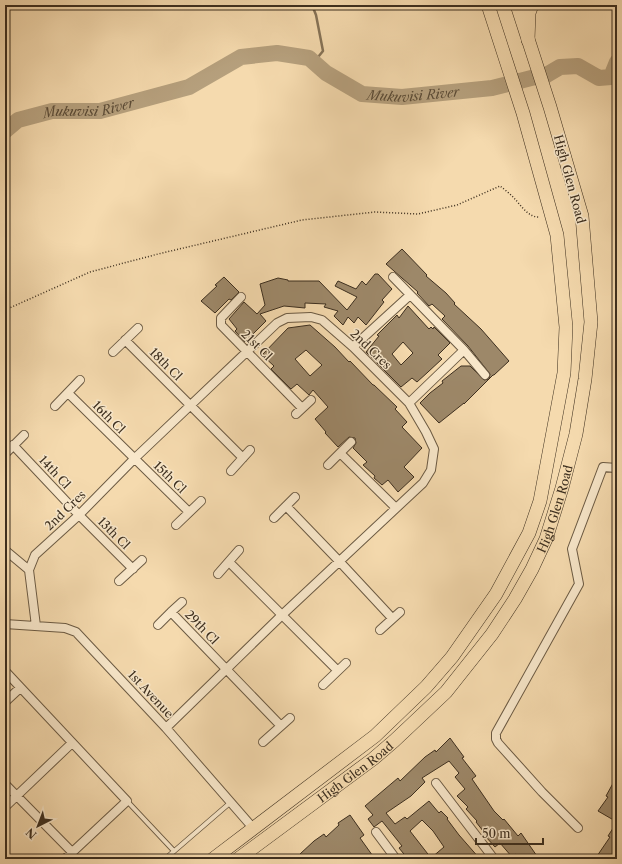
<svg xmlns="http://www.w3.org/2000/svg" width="622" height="864" viewBox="0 0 622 864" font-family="'Libre Caslon Text',serif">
	<rect width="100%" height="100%" fill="#f5daae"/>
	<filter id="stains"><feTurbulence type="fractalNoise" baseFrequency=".005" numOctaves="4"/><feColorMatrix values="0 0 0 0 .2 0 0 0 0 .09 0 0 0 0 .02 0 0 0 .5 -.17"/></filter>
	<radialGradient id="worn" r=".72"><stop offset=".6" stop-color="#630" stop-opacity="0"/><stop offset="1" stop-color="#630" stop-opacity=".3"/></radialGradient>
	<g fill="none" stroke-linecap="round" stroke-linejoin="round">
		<path stroke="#867357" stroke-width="2.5" d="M312,5L316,15L323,51L314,62"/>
		<path stroke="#b6a07d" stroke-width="16" id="s1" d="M5,131L18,120L52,111H100L189,87L241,57L277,53L309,58L326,73L362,94L402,97L492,88L539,76L543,77L560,67L578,66L599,78L611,77L617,62"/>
	</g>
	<path fill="#9d8869" stroke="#3d2f1f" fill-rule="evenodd" d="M402,249L427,275L426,276L446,293L455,303L454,304L481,329L509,361L494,375H493L464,404V403L439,423L420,403L430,393L443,383L442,381L461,366H470L484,380L489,379L490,374L468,346L442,319L445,316L432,304L429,306L417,293L418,292L386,264Z
		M375,274H378L392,289L382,300L384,302L366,325L358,317L354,323L348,317L343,325L334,316L338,311L324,307L326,304L305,303V308L284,306L260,314L266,321L245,342L235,331L237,329L229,319L244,302L257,314L265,305L260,284L278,278L288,280V281H319L347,310L357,297L335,286L338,281L356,289L362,281L366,285Z
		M224,277L239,292L231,300L229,299L215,313L201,301L217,286L215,285Z
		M408,306L429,329L431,327L433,329L434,327L450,343L438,355L442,359L428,372L417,382L412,378L401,387L366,352L379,336L377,335L397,315L399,318ZM403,342L413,353L401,365L392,354Z
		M310,325L335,347L349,362L350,361L373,385H374L397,407L395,409L407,422L402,427L422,448L404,467L414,477L398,492L388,480L382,485L374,478L375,476L363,465L367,462L353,448L356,443L355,438L349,437L338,447L325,433L326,432L315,419L328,407L313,390L309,395L297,384L291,389L271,369L274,366L262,355L288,328ZM306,350L322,365L310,376L295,359Z
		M450,738L464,757L462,758L476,776L472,779L494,811L503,820L504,819L518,836L521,833L539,859H521L516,854L512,857L500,843L495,847L486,837L487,836L476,822L477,821L466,809L468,807L457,796L465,789L455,777L459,773L449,761L422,778L425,782L411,796L386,813L395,824L405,817L407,819L429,801L439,813L441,811L448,818L447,819L459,835L480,859H408L399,848L402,846L382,821L374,827L368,819L373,815L365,806L398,778L400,781L425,757L435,750L436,752ZM422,820L433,831L444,847L431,858L410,831Z
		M617,776V859H595L610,837L608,836L617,822L598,811L608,797L606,796Z
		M350,815L364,835L360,838L375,859H303L300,854L314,841L324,834L326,837L339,825L338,823Z"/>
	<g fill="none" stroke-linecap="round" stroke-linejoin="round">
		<defs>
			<path id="service" d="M127,801L174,851
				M165,859L231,802"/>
			<path id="minor" d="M393,277L464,350L485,375
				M241,297L221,318V325L302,408
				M125,340L243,458
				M353,347L410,295
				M113,352L138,328
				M68,393L189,512
				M409,403L464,350
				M55,406L80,380
				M296,414L311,400
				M13,445L79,515L133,569
				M340,453L396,508
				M5,454L24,435
				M328,465L351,442
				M231,471L250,450
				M286,506L339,561L392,618
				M274,518L295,497
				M176,525L201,501
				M5,550L29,570
				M229,562L337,670
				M218,574L239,550
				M119,581L142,560
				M182,602L171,612L281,726
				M5,624L65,628L76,632L166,728L254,829
				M158,625L171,612
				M36,626L29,570L35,555L79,515L134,459L277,323L287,318L311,317L322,320L353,347L409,403L426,432L434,449L431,470L423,483L282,615L166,728
				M380,630L400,612
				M6,672L127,801L65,859
				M323,685L346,663
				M5,702L20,688
				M263,742L290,718
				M436,783L494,859
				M5,784L72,852
				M5,807L72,743
				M578,828L542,792L498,743L496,739V733L579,584L572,549L603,467L617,468
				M376,832L396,859"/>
			<g id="primary">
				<path d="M213,859L375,736L426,687L452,657L496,594L529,533L540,501L564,373L566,327L557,235L523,113L488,5"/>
				<path id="s2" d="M238,859L373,759L394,741L446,692L492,634L515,599L532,569L546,539L562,488L576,434L585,379L591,322L582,216L550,107L517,5"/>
			</g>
			<path id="trunk" d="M528,40L529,13L532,5"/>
		</defs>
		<use href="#service" stroke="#6b5a43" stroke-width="5.5"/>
		<use href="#minor" stroke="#6b5a43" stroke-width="10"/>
		<use href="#primary" stroke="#3d2f1f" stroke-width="14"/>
		<use href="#trunk" stroke="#3d2f1f" stroke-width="14"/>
		<path stroke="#3d2f1f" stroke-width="1.5" stroke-dasharray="1 2" stroke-linecap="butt" d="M5,310L90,272L158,254L302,220L375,212L418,214L457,205L500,186C504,189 509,193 513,197C521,205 528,218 540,217"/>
		<use href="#service" stroke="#f8e7ca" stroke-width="4"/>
		<use href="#minor" stroke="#f8e7ca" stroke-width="8"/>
		<use href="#primary" stroke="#f5daae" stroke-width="13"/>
		<use href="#trunk" stroke="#f5daae" stroke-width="13"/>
	</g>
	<g text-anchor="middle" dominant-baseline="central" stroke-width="3" stroke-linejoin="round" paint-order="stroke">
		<g font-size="12" fill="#3d2f1f" stroke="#f8e7ca">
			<text transform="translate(570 179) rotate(75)">High Glen Road</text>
			<text transform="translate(257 345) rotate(45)">21st Cl</text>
			<text transform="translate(371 349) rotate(44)">2nd Cres</text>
			<text transform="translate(166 364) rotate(45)">18th Cl</text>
			<text transform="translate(109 417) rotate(45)">16th Cl</text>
			<text transform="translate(55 472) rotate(47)">14th Cl</text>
			<text transform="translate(170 477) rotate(44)">15th Cl</text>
			<text stroke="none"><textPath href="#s2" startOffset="482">High Glen Road</textPath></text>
			<text transform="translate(65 510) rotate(-44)">2nd Cres</text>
			<text transform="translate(114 533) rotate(45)">13th Cl</text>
			<text transform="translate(202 627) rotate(46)">29th Cl</text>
			<text transform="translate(151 694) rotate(47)">1st Avenue</text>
			<text stroke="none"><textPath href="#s2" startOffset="146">High Glen Road</textPath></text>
		</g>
		<g font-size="13" font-style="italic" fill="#5b4b36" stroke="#f8e7ca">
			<text stroke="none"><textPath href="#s1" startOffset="437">Mukuvisi River</textPath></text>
			<text stroke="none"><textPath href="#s1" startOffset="89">Mukuvisi River</textPath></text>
		</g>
	</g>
	<rect width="622" height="864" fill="none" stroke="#f5daae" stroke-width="20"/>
	<rect x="6" y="6" width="610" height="852" fill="none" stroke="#3d2f1f" stroke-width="2"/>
	<rect x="10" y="10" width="602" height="844" fill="none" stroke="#3d2f1f"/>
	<g transform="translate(38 826) rotate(222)" stroke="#f8e7ca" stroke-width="3" paint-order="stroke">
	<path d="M0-3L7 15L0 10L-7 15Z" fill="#3d2f1f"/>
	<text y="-6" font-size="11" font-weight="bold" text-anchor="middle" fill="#3d2f1f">N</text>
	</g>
	<path d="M476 838v6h67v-6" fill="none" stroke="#3d2f1f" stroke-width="2"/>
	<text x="482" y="838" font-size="12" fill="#3d2f1f" stroke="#f8e7ca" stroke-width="3" paint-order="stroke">50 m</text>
	<rect width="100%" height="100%" filter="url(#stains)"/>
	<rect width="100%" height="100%" fill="url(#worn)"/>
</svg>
